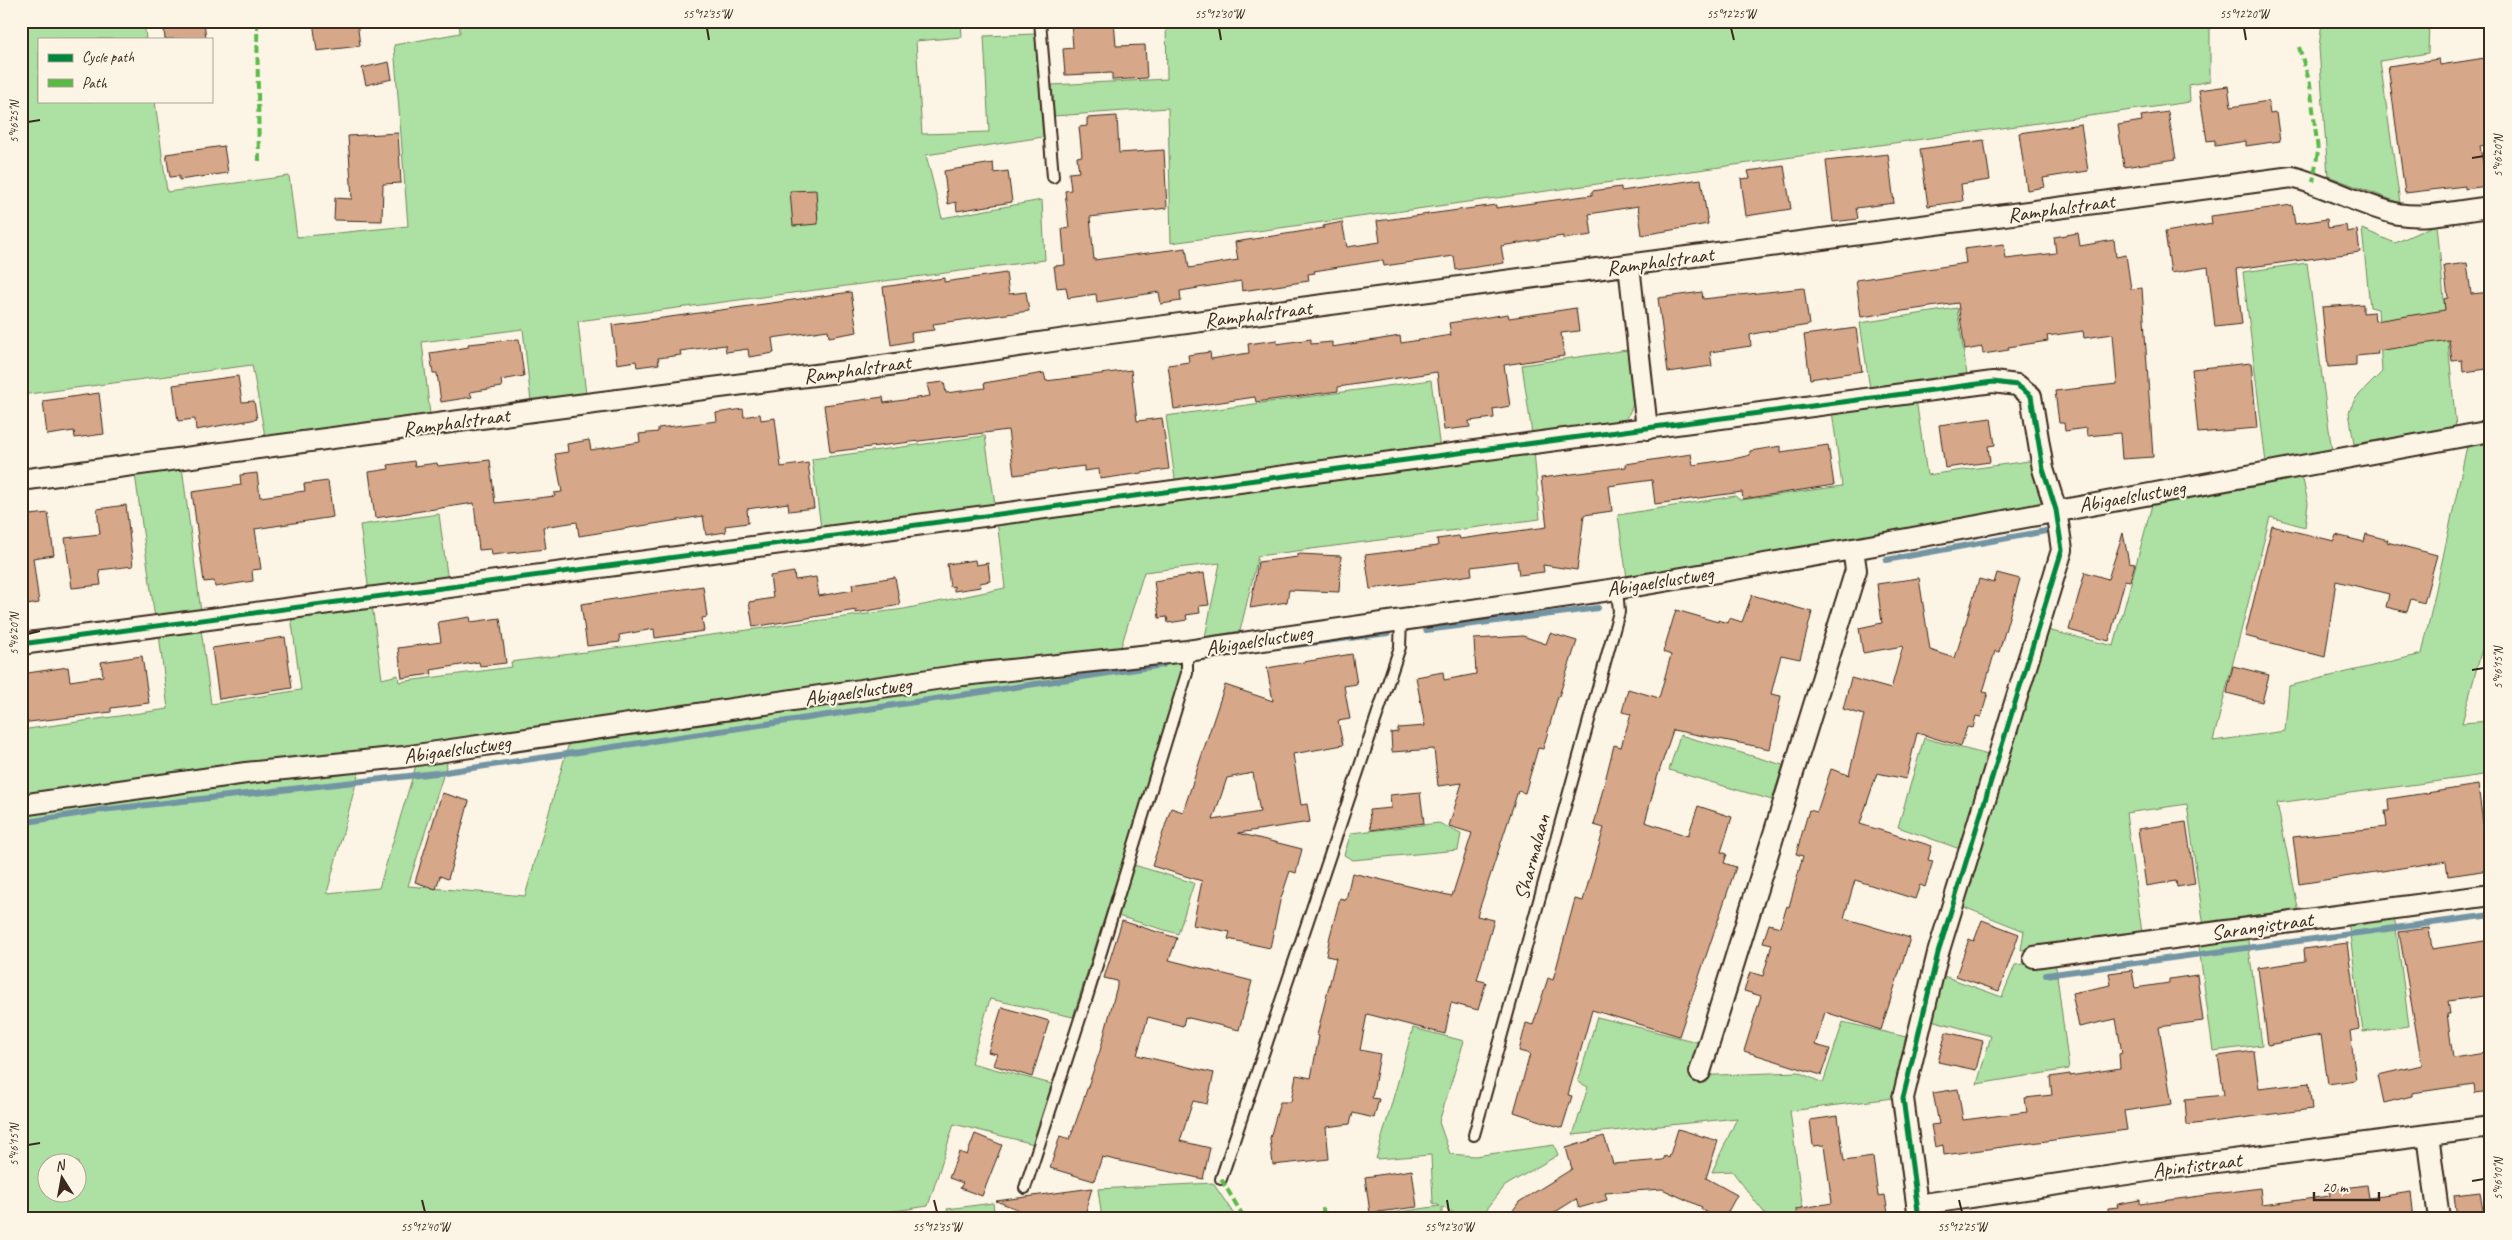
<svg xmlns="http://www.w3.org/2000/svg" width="2512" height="1240" viewBox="0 0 2512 1240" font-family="Caveat,sans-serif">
	<rect width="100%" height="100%" fill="#fcf5e5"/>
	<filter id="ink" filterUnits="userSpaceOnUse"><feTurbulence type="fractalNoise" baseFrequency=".02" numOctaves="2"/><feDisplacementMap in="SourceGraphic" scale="10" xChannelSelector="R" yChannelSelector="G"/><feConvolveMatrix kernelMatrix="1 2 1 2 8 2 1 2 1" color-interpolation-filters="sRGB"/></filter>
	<g filter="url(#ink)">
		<path fill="#ace1a3" stroke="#748660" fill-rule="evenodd" d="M21,21H144L146,39H39V101H155L167,192L289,176L297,237L408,226L394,45L460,33L459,21H713L714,26L742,24L743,21H961L962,37L916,41L922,134L989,132L984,36L1035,34L1043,137L926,155L942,218L1042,200L1045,260L578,321L586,395L531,402L523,329L422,342L430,415L265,436L252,365L21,395Z
			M1166,21H2210V81L2189,85L2190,102L1171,243L1168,108L1054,116L1052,85L1167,79Z
			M2322,21H2429L2428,53L2380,61L2400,203L2328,176L2319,48Z
			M2437,224L2456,428L2354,444L2349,412L2355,399L2382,372L2378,309L2370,307L2362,229L2395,243Z
			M2307,263L2332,452L2266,463L2243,272Z
			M1957,308L1967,375L1870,389L1860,323Z
			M1627,350C1631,375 1643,403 1622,422L1532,434L1522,365Z
			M1431,380L1440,450L1176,486L1166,416Z
			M1916,399L1927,475L2036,460L2044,507L1627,578L1618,515L1735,496L1740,500L1842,486L1832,411Z
			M985,436L995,505L821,528L812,459Z
			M2491,442V615L2462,723L2491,721V774L2277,803L2299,913L2204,927L2187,804L2126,813L2142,933L2021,950L2024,931L1959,905L2043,629L2114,646L2153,501L2302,475L2308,503L2305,527L2270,517L2213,741L2285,731L2289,686L2422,654L2467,446Z
			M1534,451L1540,519L1258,556L1240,631L1205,637L1220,563L1144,572L1119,653L429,747L21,797V730L168,709L159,634L201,629L211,704L301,690L291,616L372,605L382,679L398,675L399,682L512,667L511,662L904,609L1005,588L997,520Z
			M182,467L201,612L155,619L135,474Z
			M439,514L448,582L369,592L360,525Z
			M1181,657L1183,670L1073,1017L990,999L971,1063L1052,1084L1034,1144L954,1124L928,1206L843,1219H21V811L360,768L327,893L379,888L417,762L449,757L408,886L525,896L570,739L959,682ZM48,1162H78V1192H48Z
			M1680,735L1783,765L1772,800L1669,770Z
			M1924,738L1992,756L1968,832H1964L1960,849L1898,827Z
			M1439,823L1461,834L1458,850L1353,860L1344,855L1351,833Z
			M1134,865L1194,883L1178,934L1118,916Z
			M2394,914L2409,1026L2363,1032L2348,920Z
			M2247,934L2262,1045L2213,1051L2198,940Z
			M2055,960L2069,1069L1977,1084L1991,1036L1931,1020L1941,975L2002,997L2015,965Z
			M1597,1017L1701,1043L1691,1076L1798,1072L1823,1083L1843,1022L1910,1038L1893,1098L1790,1111L1804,1219H1769L1732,1171L1712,1172L1737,1118L1573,1135L1588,1087L1578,1082Z
			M1413,1028L1464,1041L1439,1122L1450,1154L1475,1156L1554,1145L1558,1155L1505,1186L1479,1219H1467L1442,1207V1219H1351L1440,1206L1433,1203L1431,1155L1376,1159Z
			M1213,1183L1237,1219H1102L1098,1189Z
			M993,1203L995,1219H949L947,1209Z"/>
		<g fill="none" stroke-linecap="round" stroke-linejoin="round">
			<path stroke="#7394a3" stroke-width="6" d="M1886,560L2046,531
				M1426,630L1598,608
				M1288,646L1388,633
				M21,823L101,810L445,772L1163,665
				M2046,975L2491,915"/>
		</g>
		<path fill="#d7a789" stroke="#3b2a1e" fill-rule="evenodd" d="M163,21H204L206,39H165Z
			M313,21H357L360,46L317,51Z
			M1071,21H1114L1116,46L1145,45L1147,78L1112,80V73L1065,75L1063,49L1073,48Z
			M2491,57V144L2480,146L2487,186L2465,189V186L2405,193L2388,66L2439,59L2440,65Z
			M389,62L392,79L366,85L362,68Z
			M2228,86L2231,107L2268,101L2270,114L2276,113L2280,141L2246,146V141L2215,146V140L2207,141L2199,90Z
			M2168,112L2176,159L2124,167L2118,125L2142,121L2141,116Z
			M1117,116L1119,153L1164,150L1167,208L1090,217L1094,260L1186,248L1189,268L1238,260L1235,242L1324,228L1323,226L1342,222L1347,247L1380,242L1377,221L1496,205V208L1592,195V191L1621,187V191L1701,179L1708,224L1642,235L1638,206L1589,214L1592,235L1563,239V236L1501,246L1504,263L1456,270L1454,256L1384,266L1383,260L1314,271L1315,273L1308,274L1309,281L1242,291L1241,281L1180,291L1181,301L1161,304L1159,292L1097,302L1096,294L1068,298L1066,287L1057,288L1054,266L1065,265L1062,229L1069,228L1065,191L1071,190L1069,173L1079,172L1077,157L1082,156L1079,127L1087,126V118Z
			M2081,124L2088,171L2043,178L2045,187L2027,190L2019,133Z
			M398,133L401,183L383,184L382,221L334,220L335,198L352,199L348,136Z
			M1984,140L1990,180L1961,184L1963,201L1928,206L1920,149Z
			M224,146L228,173L179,180V176L170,177L166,154Z
			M1888,154L1894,203L1856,208L1858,219L1833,222L1826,161Z
			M993,163L994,173L1008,171L1012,202L957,211L956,202L948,204L944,171Z
			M1784,166L1791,209L1746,216L1741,179L1750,178L1748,171Z
			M816,190L818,224L793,226L790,191Z
			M2292,205L2295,224L2327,219L2328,228L2346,225L2347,232L2357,230L2360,252L2236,269L2242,324L2215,327L2208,267L2171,273L2165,232L2212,224L2211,216Z
			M2078,233L2080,246L2114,240L2116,257L2126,255L2131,289L2142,288L2153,457L2122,459L2120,433L2087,436L2086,428L2065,431L2064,423H2059L2055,391L2117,384L2113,334L2084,338L2083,331L2047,336L2048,341L2008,347L2009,350L1983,354L1982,347L1965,350L1958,303L1861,317L1856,280L1966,263L1964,249L2004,244L2006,259L2056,253L2054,237Z
			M2467,263L2471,294L2491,292V359H2487L2488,369L2463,372L2462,360L2452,361L2449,340L2377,351L2378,354L2356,356V365L2328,367L2322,307L2363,304V313L2374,312L2375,321L2445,310L2444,299L2448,298L2444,266Z
			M1006,273L1009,294L1026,292L1029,311L933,324L934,330L911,333L912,341L891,345L883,287L944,278V282Z
			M1804,288L1809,325L1758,333L1750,335L1751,346L1710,352L1712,366L1668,372L1658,298L1702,292L1703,299Z
			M851,292L857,332L829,337L828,330L772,338L774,353L749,357L748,349L726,352L725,345L680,351L681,355L658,358L659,364L637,367L636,361L617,364L612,325Z
			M1576,308L1579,331L1561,333L1564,356L1504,365L1510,406L1493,409L1494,418L1469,421L1470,427L1444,430L1437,372L1338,387V391L1256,402L1255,397L1174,409L1168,365L1189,362L1188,355L1210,352L1211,359L1249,353L1248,344L1277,340V344L1311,339V344L1332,342V347L1400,336L1401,343L1451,335L1449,323L1508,314L1509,318Z
			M1856,328L1862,371L1810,379L1804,335Z
			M519,339L524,376L501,380L502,387L470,392L472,397L441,402L437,373H433L430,353L469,347L468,344Z
			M2251,363L2257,428L2198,433L2192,369Z
			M1131,370L1137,421L1162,418L1169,469L1100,479L1099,469L1084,471V466L1014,475L1008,430L830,452L824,405L883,397L884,403L930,396L927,384L944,382L946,393L985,388L984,383L1044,373L1046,381Z
			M238,376L242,402L254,401L257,419L196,430L195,419L178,421L173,385Z
			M99,393L104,434L75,438L74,431L47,435L43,401Z
			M743,409L744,417L760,414L761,420L775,418L781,467L808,463L814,508L789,511L788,503L747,509L748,523L725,526L726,532L706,535L703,516L579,536L577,522L543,527L546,549L492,555L491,549L479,550L474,503L375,518L369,472L389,469L388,465L414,461L415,466L437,463L438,466L490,460L495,503L555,496L554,493L562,492L555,454L568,452L567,444L589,440L591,450L640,442L639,434L658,432V428L717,421L716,413Z
			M1991,418L1995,445L1988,446L1990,462L1945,468L1939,425Z
			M1828,445L1834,485L1743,499L1742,492L1655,504L1652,480L1609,486L1612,511L1584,515L1577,570L1543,565L1544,572L1519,575L1517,561L1471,567L1472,575L1370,589L1365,555L1438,546L1437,539L1459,536L1460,539L1547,527L1541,478L1626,467V464L1691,454L1693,465L1738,458L1750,455V451L1781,446V452Z
			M257,473L260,497L305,491L304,484L328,481L333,517L255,529L261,569L252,570L253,581L215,587L214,581L204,582L192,492L241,485L240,475Z
			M126,505L133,566L99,570L101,585L72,588L65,538L100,534L97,509Z
			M48,513L54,555L33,558L39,603L21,606V516Z
			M2272,526L2334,541L2336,535L2364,542L2366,534L2388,540L2387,542L2437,555L2424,603L2411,599L2407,612L2386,607L2389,594L2336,581L2325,657L2245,636Z
			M2123,533L2129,563L2135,564L2130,581L2125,580L2109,641L2069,630L2085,572L2108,579Z
			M1298,554L1341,556L1339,592L1289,590L1287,602L1250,608L1258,562L1298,557Z
			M975,560L976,565L988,563L990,581L980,583L981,587L954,591V586L950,587L947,564Z
			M794,572L795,580L816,577L819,596L853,590L852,584L895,577L900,605L856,613V610L753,627L749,602L773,598L770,576Z
			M1204,573L1209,605L1199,606L1200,613L1186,615L1187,620L1168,623L1167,617L1159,618L1154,581Z
			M1997,573L2020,579L1999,652L1995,651L1983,692L1988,693L1981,717L1976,716L1973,728L1967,727L1961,746L1917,733L1906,779L1877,773L1860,824L1932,846L1928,860L1933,861L1925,887L1920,885L1915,899L1855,880L1844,918L1910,938L1881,1030L1825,1012L1815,1045L1830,1049L1821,1075L1744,1051L1761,996L1744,991L1750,972L1763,976L1772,944L1763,942L1769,924L1780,927L1787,906L1789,907L1803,856L1796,854L1809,810L1817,812L1831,769L1849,775L1864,715L1843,709L1851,678L1891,689L1903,646L1863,653L1859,628L1882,623L1877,584L1919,578L1930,650L1955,658L1979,579L1994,583Z
			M703,586L707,617L702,618L704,631L655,638L654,629L619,635L620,642L587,646L581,604Z
			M1752,595L1812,612L1800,659L1781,655L1771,694L1781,696L1770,749L1673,730L1657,778L1645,822L1688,836L1698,806L1732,817L1721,852L1727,854L1724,863L1736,867L1679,1036L1592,1010L1568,1095L1572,1096L1562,1128L1514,1112L1530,1054L1519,1051L1526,1023L1533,1025L1548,978L1553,980L1575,899L1583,901L1604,828L1594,825L1614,745L1621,747L1631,714L1622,712L1628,689L1659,698L1671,655L1663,652L1676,610L1718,622V620L1727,623L1729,618L1742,622Z
			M470,617L471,622L500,618L506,663L480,666L479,662L431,670L432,674L402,678L398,648L441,642L438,622Z
			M1550,633L1577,641L1559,696H1558L1543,749L1538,748L1525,793L1518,791L1477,916L1494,920L1477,980L1486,982L1478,1010L1451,1003L1445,1034L1367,1014L1360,1050L1380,1054L1372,1098L1379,1099L1374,1118L1353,1113L1350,1124L1326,1127L1329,1159L1273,1165L1270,1138L1280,1102H1291L1296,1075L1311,1078L1319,1036L1317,1035L1336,958L1326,956L1330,936L1340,898L1346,900L1352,873L1452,896L1472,833L1449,826L1462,783L1438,786L1434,749L1392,752L1391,733L1398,732V728L1425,726L1416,677L1443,672L1444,680L1476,674L1474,639L1523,636L1546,644Z
			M285,637L292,688L219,699L212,648Z
			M1352,654L1357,684L1344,686L1350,719L1338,721L1343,745L1293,754L1301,805L1307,804L1310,822L1238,833L1302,849L1296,873L1290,871L1280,901L1270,948L1228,939L1230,932L1193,925L1202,881L1152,866L1171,808L1183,812L1225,685L1273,701L1267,668ZM1253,773L1260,812L1213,820L1227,778Z
			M142,656L149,703L111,708V712L21,723V674L68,667L70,681L103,676L101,662Z
			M2233,666L2269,675L2262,702L2227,693Z
			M2478,785L2489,870L2448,876L2446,861L2299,884L2293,837L2387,827L2385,811H2389L2388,799Z
			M1420,792L1424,823L1371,830L1369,810L1391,808L1390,795Z
			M442,793L469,801L448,879L440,876L436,889L415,882Z
			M2186,822L2195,884L2177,887L2176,881L2146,886L2138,829Z
			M1982,920L2019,934L1999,991L1956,976L1969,939L1974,941Z
			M1122,921L1177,938L1169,960L1252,981L1239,1030L1185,1017L1183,1026L1148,1017L1137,1055L1214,1073L1207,1104L1193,1101L1180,1141L1210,1148L1203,1179L1102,1157L1094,1181L1050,1168L1060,1136L1070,1139L1100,1051L1117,986V981L1104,978Z
			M2429,928L2432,949L2491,940V969L2487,970L2491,995L2448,1001L2450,1014H2447L2453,1058L2491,1052V1091L2475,1093L2474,1084L2412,1093V1096L2384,1103L2378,1075L2422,1065L2399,932Z
			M2347,943L2359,1029L2350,1031L2356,1080L2328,1084L2321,1035L2268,1045L2258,968L2305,961L2304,949Z
			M2132,970L2135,988L2169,983V979L2197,975L2203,1021L2159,1027L2172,1104L2124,1111L2127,1130L1944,1155L1943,1145L1935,1147L1931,1125L1939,1124L1933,1093L1958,1089L1963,1120L2027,1112L2025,1098L2052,1095L2050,1077L2070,1074V1076L2120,1068L2119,1054L2122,1053L2116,1019L2079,1027L2072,993L2111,985L2109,973Z
			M1002,1007L1049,1021L1032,1077L993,1065L997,1054L988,1052Z
			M1946,1032L1983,1041L1976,1070L1938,1062Z
			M2254,1051L2259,1089L2309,1083L2312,1109L2187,1125L2185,1099L2224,1095L2218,1056Z
			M1838,1116L1844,1161L1873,1157L1878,1196L1885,1195L1889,1219H1797L1796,1209L1832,1203L1824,1145L1813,1146L1810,1120Z
			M1678,1129L1718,1141L1706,1178L1737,1195L1724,1219H1719L1701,1209L1702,1207L1662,1189L1605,1193L1607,1200L1579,1208L1576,1199L1544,1219H1507L1519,1202L1572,1169L1566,1148L1604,1136L1613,1164L1663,1160L1665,1156L1669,1158Z
			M975,1134L1002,1145L982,1196L960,1188L963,1183L949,1178L959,1152L967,1155Z
			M1412,1170L1417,1207L1370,1213L1365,1177Z
			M2367,1185L2369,1198L2411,1192L2414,1219H2108V1208L2118,1207L2117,1204L2140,1200V1204L2260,1188L2262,1205L2330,1196L2329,1190Z
			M1092,1188L1087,1205L1088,1219H1043L996,1201Z
			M2480,1192L2484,1217L2457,1219L2454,1195Z"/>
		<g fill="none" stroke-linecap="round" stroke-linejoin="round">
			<defs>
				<path id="lane" d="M1040,21L1053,177
					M1474,1135L1619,612L1617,589
					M1221,1179L1400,647L1401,619
					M1025,1188L1088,994L1187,673V651"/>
				<path id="street" d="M1629,265L1647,429
					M21,480L563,407L862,369L1066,339L2292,177C2328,186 2361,206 2398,214C2428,219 2461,210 2491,207
					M21,644L1993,382L2017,385L2031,396L2043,469L2056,510L2062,550L1938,953L1903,1098L1919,1219
					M21,805L246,773L403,757L963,675L1187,651L1617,589L1853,549L2491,431
					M2034,957L2491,895
					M1700,1072L1856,570L1853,549
					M2428,1135L2439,1219
					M1917,1205L2154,1170L2491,1127"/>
			</defs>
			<use href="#lane" stroke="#3b2a1e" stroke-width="14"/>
			<use href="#street" stroke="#3b2a1e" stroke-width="24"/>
			<use href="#lane" stroke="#fcf5e5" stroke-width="10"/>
			<use href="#street" stroke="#fcf5e5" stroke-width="20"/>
			<path stroke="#58b947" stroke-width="4" stroke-dasharray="8 4" stroke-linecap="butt" d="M257,21L259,163
				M2299,47L2310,84L2318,151L2313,182
				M1221,1179L1245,1219
				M1323,1208L1324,1219"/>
			<defs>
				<path id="cycleway" d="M21,644L1993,382L2017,385L2031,396L2043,469L2056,510L2062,550L1938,953L1903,1098L1919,1219"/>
			</defs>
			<use href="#cycleway" stroke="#fcf5e5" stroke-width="8"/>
			<use href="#cycleway" stroke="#00873e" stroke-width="5"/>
		</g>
	</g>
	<path fill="none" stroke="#3b2a1e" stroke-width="2" d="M707,28L709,40M1219,28L1221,40M1731,28L1734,40M2244,28L2246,40M28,122L40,120M2472,158L2484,156M28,634L40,631M2472,670L2484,668M28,1145L40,1143M2472,1181L2484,1179M422,1200L425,1212M934,1200L937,1212M1447,1200L1449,1212M1959,1200L1962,1212"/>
	<g text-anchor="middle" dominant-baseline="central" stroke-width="4" stroke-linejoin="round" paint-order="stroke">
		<g font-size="21" fill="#3b2a1e" stroke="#fcf5e5">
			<text transform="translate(2061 208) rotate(-8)">Ramphalstraat</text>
			<text transform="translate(1660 261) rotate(-8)">Ramphalstraat</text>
			<text transform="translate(1258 314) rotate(-7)">Ramphalstraat</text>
			<text transform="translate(857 369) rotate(-8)">Ramphalstraat</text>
			<text transform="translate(456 422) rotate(-8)">Ramphalstraat</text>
			<text transform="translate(2132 496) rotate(-10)">Abigaelslustweg</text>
			<text transform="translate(1660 581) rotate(-9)">Abigaelslustweg</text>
			<text transform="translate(1259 640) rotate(-9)">Abigaelslustweg</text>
			<text transform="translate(858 691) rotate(-8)">Abigaelslustweg</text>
			<text transform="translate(457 749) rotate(-8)">Abigaelslustweg</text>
			<text transform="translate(1532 857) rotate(-75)">Sharmalaan</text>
			<text transform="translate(2262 926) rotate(-8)">Sarangistraat</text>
			<text transform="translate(2197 1165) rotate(-7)">Apintistraat</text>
		</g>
	</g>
	<rect width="2512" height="1240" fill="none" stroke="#fcf5e5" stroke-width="55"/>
	<rect x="38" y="38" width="175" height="65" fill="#fcf5e5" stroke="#afa495"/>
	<rect x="48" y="54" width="25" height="8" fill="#00873e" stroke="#afa495"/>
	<text x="82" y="62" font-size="15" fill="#3b2a1e">Cycle path</text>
	<rect x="48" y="79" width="25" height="8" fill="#58b947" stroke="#afa495"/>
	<text x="82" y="88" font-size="15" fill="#3b2a1e">Path</text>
	<g transform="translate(62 1178) rotate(349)"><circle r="24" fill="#fcf5e5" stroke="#afa495"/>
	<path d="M0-4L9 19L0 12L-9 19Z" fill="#3b2a1e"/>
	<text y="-8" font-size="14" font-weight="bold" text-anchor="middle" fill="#3b2a1e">N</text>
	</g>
	<path d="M2314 1192v8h65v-8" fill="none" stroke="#3b2a1e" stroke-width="2.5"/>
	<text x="2322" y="1192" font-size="15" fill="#3b2a1e" stroke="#fcf5e5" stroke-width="4" paint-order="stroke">20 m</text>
	<rect x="28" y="28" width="2456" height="1184" fill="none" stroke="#3b2a1e" stroke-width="2"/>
	<g font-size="12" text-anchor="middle" fill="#3b2a1e">
		<text x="707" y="18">55°12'35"W</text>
		<text x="1219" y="18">55°12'30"W</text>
		<text x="1731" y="18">55°12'25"W</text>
		<text x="2244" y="18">55°12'20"W</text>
		<text transform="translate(14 122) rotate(-90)" y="4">5°46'25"N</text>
		<text transform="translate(2498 156) rotate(-90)" y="4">5°46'20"N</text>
		<text transform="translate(14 634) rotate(-90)" y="4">5°46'20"N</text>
		<text transform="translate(2498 668) rotate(-90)" y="4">5°46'15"N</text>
		<text transform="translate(14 1145) rotate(-90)" y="4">5°46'15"N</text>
		<text transform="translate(2498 1179) rotate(-90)" y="4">5°46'10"N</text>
		<text x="425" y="1231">55°12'40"W</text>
		<text x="937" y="1231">55°12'35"W</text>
		<text x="1449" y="1231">55°12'30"W</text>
		<text x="1962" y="1231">55°12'25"W</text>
	</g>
</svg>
